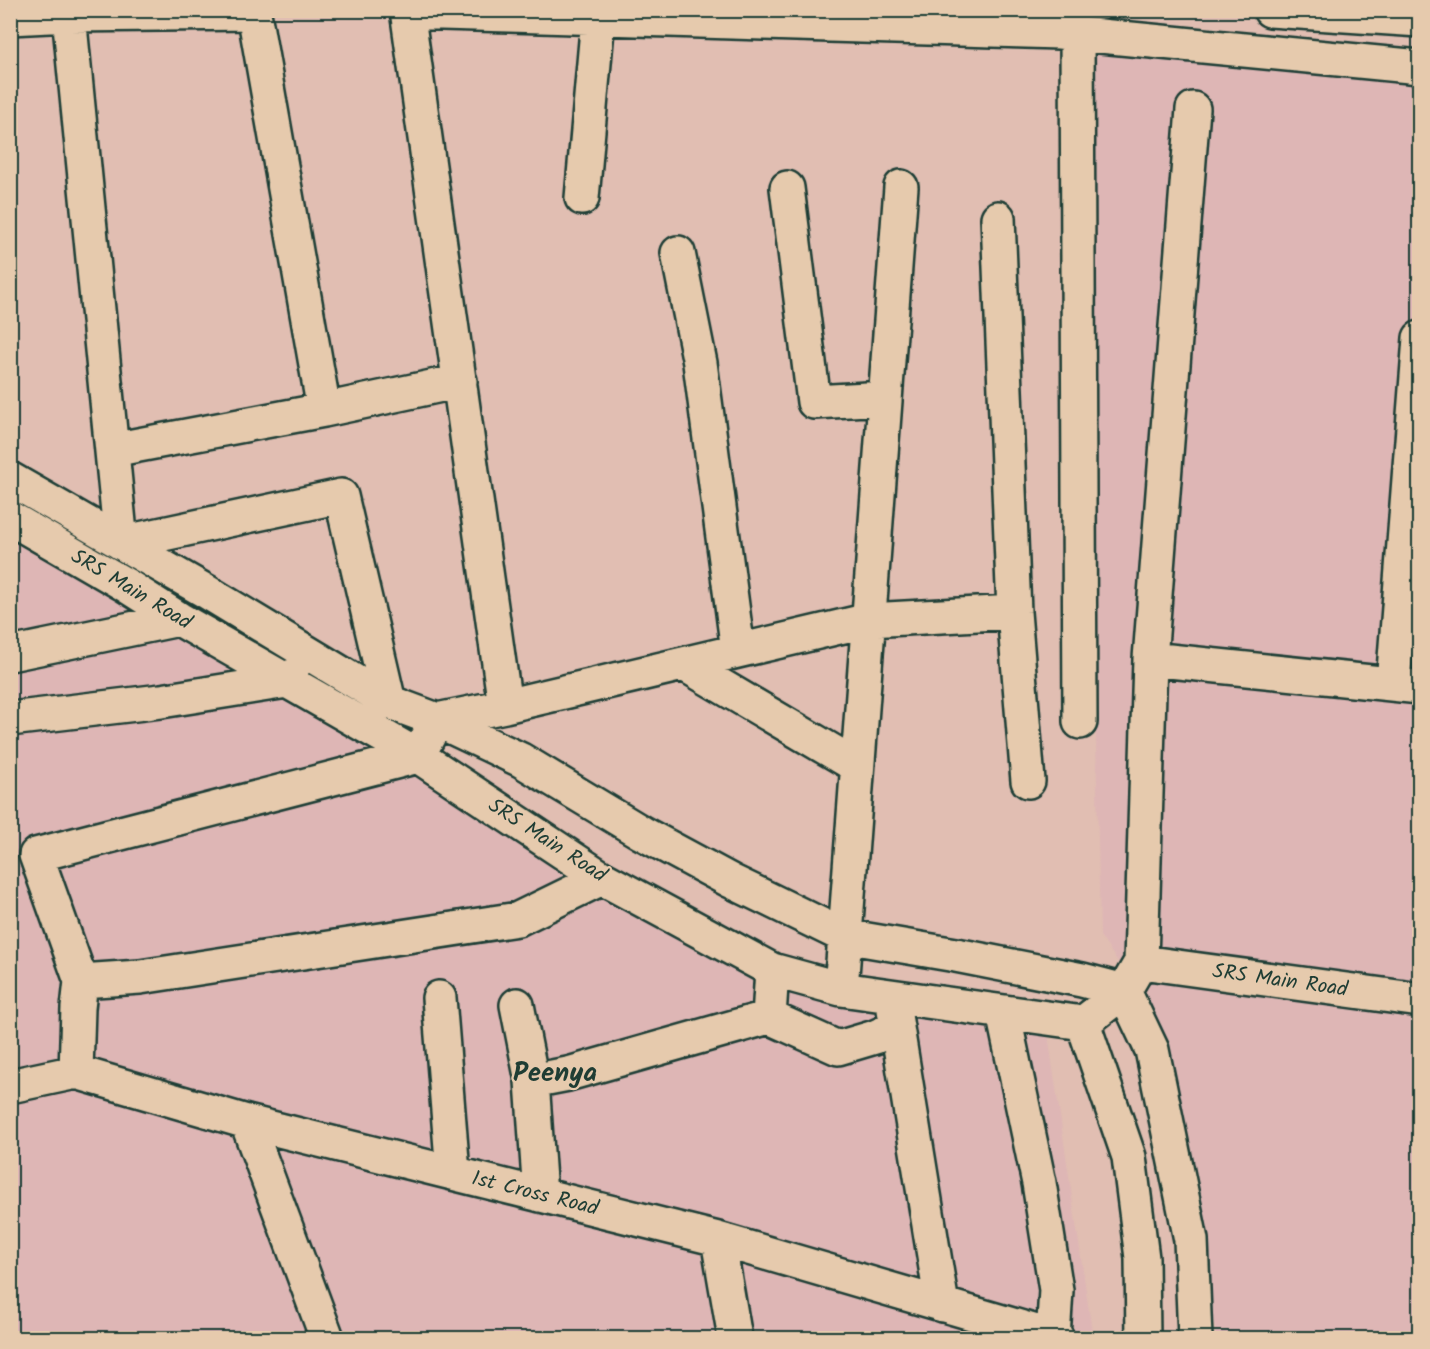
<svg xmlns="http://www.w3.org/2000/svg" width="1430" height="1349" viewBox="0 0 1430 1349" font-family="Kalam,sans-serif">
	<rect width="100%" height="100%" fill="#e1beb2"/>
	<filter id="ink" filterUnits="userSpaceOnUse"><feTurbulence type="fractalNoise" baseFrequency=".0167" numOctaves="2"/><feDisplacementMap in="SourceGraphic" scale="12" xChannelSelector="R" yChannelSelector="G"/><feConvolveMatrix kernelMatrix="1 2 1 2 8 2 1 2 1" color-interpolation-filters="sRGB"/></filter>
	<g filter="url(#ink)">
		<path fill="#deb6b5" d="M1082,48L1419,81V1338H1217L1149,1006L1100,936Z
			M11,535L749,977L1044,1008L1093,1338H11Z"/>
		<g fill="none" stroke-linecap="round" stroke-linejoin="round">
			<defs>
				<path id="minor" d="M407,10L505,706
					M1270,10L1420,20
					M408,12L1059,32L1420,67
					M69,15L121,543L341,496L389,702
					M10,18L69,15L254,13L324,410
					M1077,34L1080,722
					M787,188L814,402L885,398
					M582,198L598,18
					M998,218L1014,612L1028,781
					M678,253L700,363L738,651
					M112,450L324,410L460,381
					M10,479L207,592L389,702L437,720L521,760L642,833L731,881L844,936L956,955L1082,980L1124,991L1152,1050L1191,1240L1195,1338
					M10,518L124,584L179,619L418,756L602,878L772,970L841,989L1083,1023L1124,991L1141,962L1150,659L1193,109
					M10,654L179,619
					M1150,659L1420,687
					M684,664L857,766
					M1393,684L1420,338
					M10,719L161,701L287,681L292,676
					M1141,962L1420,1000
					M81,981L140,977L518,919L602,878
					M841,989L901,187
					M892,997L942,1305
					M439,998L453,1173
					M517,1005L532,1081
					M1003,1012L1039,1183L1056,1290L1053,1337
					M769,1017L838,1048L875,1037L897,1027
					M1083,1023L1129,1157L1142,1258L1143,1338
					M76,1072L78,1008L81,981L36,855L418,756L437,720L505,706L869,620L1014,612
					M10,1086L76,1072L247,1122L718,1239L1057,1338
					M247,1122L327,1338
					M540,1195L532,1081L568,1074L769,1017L772,970
					M718,1239L735,1338"/>
			</defs>
			<use href="#minor" stroke="#1f3d34" stroke-width="38"/>
			<use href="#minor" stroke="#e6caad" stroke-width="33"/>
		</g>
	</g>
	<g text-anchor="middle" dominant-baseline="central" stroke-width="4.5" stroke-linejoin="round" paint-order="stroke">
		<g font-size="21" fill="#1f3d34" stroke="#e6caad">
			<text transform="translate(131 590) rotate(31)">SRS Main Road</text>
			<text transform="translate(547 841) rotate(33)">SRS Main Road</text>
			<text transform="translate(1280 981) rotate(8)">SRS Main Road</text>
			<text transform="translate(535 1194) rotate(14)">1st Cross Road</text>
		</g>
		<g font-size="27" font-weight="bold" fill="#1f3d34" stroke="#e6caad">
			<text x="555" y="1073">Peenya</text>
		</g>
	</g>
	<rect width="1430" height="1349" fill="none" stroke="#e6caad" stroke-width="36"/>
	<rect x="18" y="18" width="1394" height="1313" fill="none" stroke="#1f3d34" stroke-width="2" filter="url(#ink)"/>
</svg>
